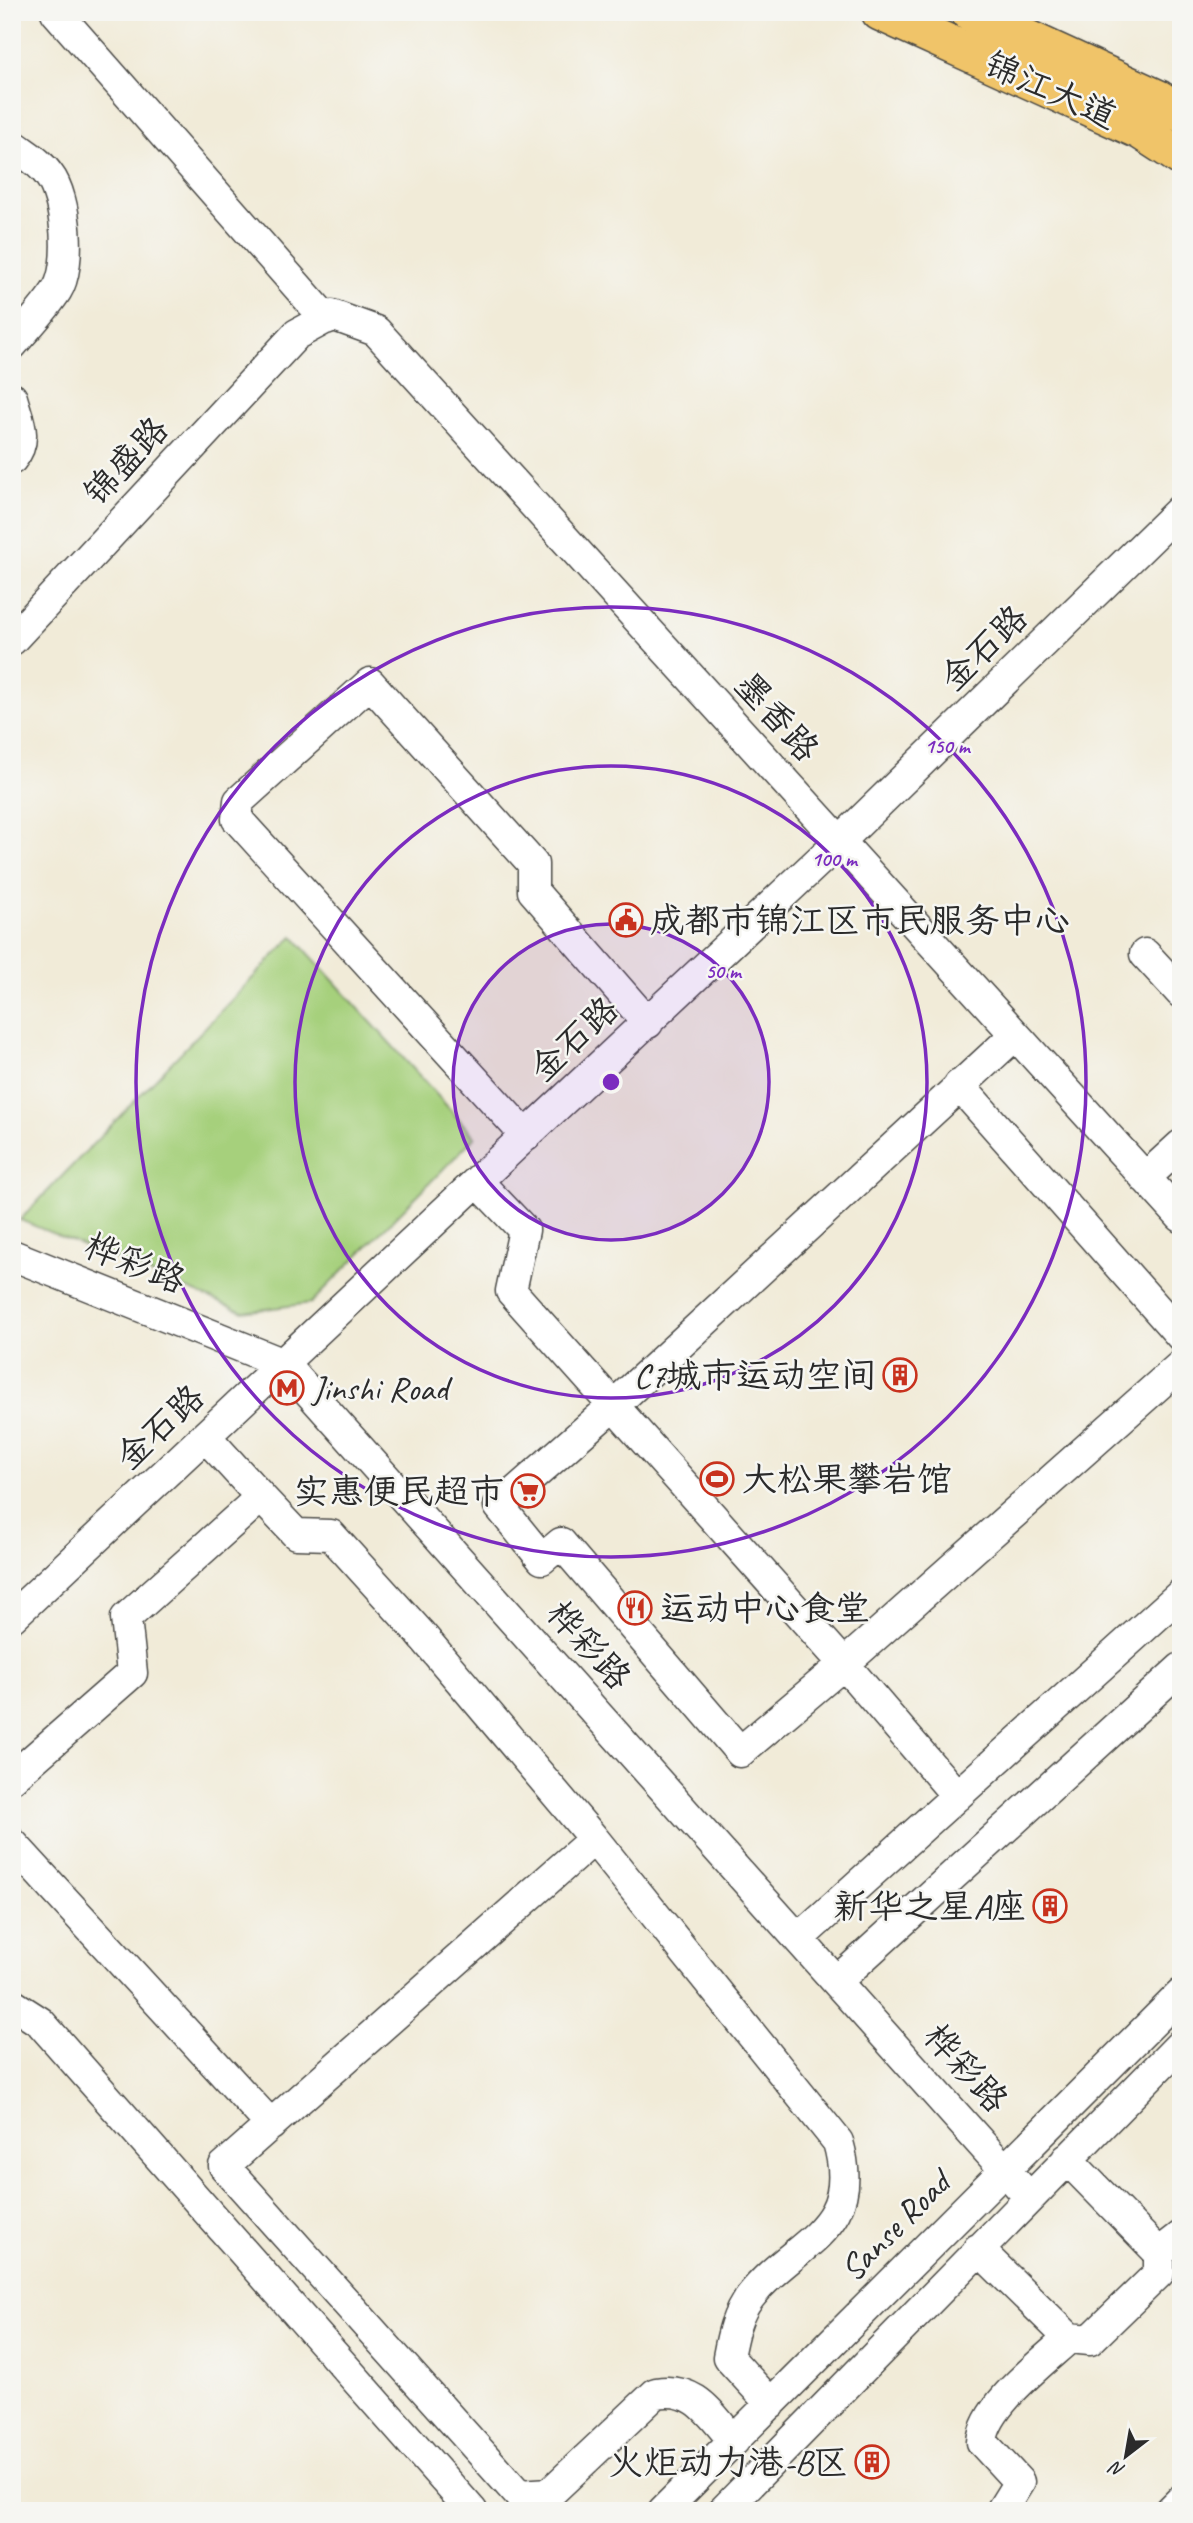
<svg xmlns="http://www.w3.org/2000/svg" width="1193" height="2523" viewBox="0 0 1193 2523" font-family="Caveat,'LXGW WenKai TC',sans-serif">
	<rect width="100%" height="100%" fill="#f6f6f2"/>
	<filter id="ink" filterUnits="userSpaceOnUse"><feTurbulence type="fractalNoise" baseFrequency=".0143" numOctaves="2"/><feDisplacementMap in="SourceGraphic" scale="14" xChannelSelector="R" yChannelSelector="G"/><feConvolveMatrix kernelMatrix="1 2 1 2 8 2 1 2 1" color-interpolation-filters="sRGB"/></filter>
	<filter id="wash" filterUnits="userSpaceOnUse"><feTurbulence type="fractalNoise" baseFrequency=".00686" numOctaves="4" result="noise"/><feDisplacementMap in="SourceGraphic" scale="28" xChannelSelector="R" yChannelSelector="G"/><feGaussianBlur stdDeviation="1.57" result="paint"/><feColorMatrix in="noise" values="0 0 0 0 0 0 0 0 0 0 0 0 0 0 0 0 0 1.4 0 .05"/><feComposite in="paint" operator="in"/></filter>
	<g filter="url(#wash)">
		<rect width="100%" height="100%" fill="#f1ebd8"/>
		<path fill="#a6d07c" stroke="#687e54" stroke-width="2" d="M293,936L475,1137L311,1303L243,1312L20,1220Z"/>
	</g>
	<g filter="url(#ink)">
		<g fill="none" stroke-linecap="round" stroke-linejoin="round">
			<defs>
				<path id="minor" d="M56,12L326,319
					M12,144C25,154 40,162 49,175C67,198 72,266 57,290C45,309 27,327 12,345
					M12,398C18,420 29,439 12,459
					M12,640L297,334L332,315L376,331L1181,1217
					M1145,954L1181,993
					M1015,1035L613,1406L499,1506L542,1559L561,1543L740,1752L844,1664L1181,1365
					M959,1085L1181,1336
					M526,1136L237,819L239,801L370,683L533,864V891L648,1023
					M1145,1178L1181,1145
					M478,1182L524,1230L511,1291L844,1664L957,1796
					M12,1255L284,1364L1029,2197
					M206,1437L261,1497
					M12,1617L839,842L1181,509
					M12,1778L132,1673L126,1618L261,1497L296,1534L331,1535L419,1632L594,1839
					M12,1843L271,2125
					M799,1938L1181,1594
					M837,1981L1181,1668
					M12,2004L40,2022L472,2511
					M1067,2159L1159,2253
					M978,2249L1069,2338
					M734,2441C710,2414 696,2386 656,2393L550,2493L519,2495L224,2166L594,1839L838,2142C864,2232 793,2241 750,2297C736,2315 732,2336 728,2357L771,2404
					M663,2511L1181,1994
					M723,2511L1181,2044
					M1001,2511L1019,2482L982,2442C984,2406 1043,2362 1069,2338L1090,2340L1159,2273V2253L1181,2236
					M1170,2511L1181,2500"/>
				<path id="major" d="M880,12L1141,131L1181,157
					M969,12L1159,99L1181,113"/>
			</defs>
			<use href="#minor" stroke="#494845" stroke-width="33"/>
			<use href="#major" stroke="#494845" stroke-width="40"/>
			<use href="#minor" stroke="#fff" stroke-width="30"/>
			<use href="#major" stroke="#f0c469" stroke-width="37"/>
		</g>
	</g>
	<circle cx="611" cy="1082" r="158" fill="#7b2cbf" fill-opacity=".12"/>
	<g fill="none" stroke="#7b2cbf" stroke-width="3.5">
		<circle cx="611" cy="1082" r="158"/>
		<circle cx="611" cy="1082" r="316"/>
		<circle cx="611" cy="1082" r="475"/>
	</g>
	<defs>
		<symbol id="civic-ring" viewBox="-11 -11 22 22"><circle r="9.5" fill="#f6f6f2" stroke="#c8321e" stroke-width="1.5"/><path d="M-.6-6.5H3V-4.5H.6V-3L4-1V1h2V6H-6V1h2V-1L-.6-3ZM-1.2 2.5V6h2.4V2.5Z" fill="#c8321e"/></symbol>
		<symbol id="building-ring" viewBox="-11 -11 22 22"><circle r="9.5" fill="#f6f6f2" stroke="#c8321e" stroke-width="1.5"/><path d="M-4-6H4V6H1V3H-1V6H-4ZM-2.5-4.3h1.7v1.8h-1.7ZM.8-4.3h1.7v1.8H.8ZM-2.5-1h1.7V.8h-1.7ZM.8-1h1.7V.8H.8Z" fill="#c8321e"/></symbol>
		<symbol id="metro-ring" viewBox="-11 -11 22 22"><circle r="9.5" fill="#f6f6f2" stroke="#c8321e" stroke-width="1.5"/><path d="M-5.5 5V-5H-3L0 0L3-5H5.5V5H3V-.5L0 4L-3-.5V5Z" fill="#c8321e"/></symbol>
		<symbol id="stadium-ring" viewBox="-11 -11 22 22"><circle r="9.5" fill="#f6f6f2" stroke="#c8321e" stroke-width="1.5"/><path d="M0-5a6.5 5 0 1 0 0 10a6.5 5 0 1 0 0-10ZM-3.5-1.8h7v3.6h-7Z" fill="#c8321e"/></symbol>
		<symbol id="supermarket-ring" viewBox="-11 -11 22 22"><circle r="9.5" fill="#f6f6f2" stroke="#c8321e" stroke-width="1.5"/><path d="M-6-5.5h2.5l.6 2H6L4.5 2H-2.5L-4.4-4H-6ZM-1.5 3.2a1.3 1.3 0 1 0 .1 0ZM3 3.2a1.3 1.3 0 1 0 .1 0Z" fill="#c8321e"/></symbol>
		<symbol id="restaurant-ring" viewBox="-11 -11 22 22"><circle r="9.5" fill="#f6f6f2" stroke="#c8321e" stroke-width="1.5"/><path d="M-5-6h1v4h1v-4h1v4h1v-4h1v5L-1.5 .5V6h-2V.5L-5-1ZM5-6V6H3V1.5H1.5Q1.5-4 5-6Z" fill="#c8321e"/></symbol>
	</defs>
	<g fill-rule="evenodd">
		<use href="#civic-ring" x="607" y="901" width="38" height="38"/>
		<use href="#building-ring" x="881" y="1356" width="38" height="38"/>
		<use href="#metro-ring" x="268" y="1369" width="38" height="38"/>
		<use href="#stadium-ring" x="698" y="1460" width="38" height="38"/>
		<use href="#supermarket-ring" x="509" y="1472" width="38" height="38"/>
		<use href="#restaurant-ring" x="616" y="1589" width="38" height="38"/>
		<use href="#building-ring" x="1031" y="1887" width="38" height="38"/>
		<use href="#building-ring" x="853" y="2443" width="38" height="38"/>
	</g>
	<g text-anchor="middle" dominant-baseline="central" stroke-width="5" stroke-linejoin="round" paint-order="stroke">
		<g font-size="35" fill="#2b2b2b" stroke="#f6f6f2">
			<text transform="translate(1051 90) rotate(24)">锦江大道</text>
			<text transform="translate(126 461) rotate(-47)">锦盛路</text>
			<text transform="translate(984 648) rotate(-44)">金石路</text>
			<text transform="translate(777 717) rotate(48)">墨香路</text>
			<text transform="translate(574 1039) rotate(-43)">金石路</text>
			<text transform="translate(135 1263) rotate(22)">桦彩路</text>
			<text transform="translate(160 1427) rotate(-43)">金石路</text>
			<text transform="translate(589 1645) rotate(48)">桦彩路</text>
			<text transform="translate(966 2068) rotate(48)">桦彩路</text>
			<text transform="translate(895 2226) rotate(-45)">Sanse Road</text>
		</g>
		<g font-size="35" fill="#2b2b2b" stroke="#f6f6f2" text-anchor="start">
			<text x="650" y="920">成都市锦江区市民服务中心</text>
			<text x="876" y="1375" text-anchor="end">C7城市运动空间</text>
			<text x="312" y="1388">Jinshi Road</text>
			<text x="742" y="1479">大松果攀岩馆</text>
			<text x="504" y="1491" text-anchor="end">实惠便民超市</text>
			<text x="660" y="1608">运动中心食堂</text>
			<text x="1026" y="1906" text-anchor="end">新华之星A座</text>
			<text x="848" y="2462" text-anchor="end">火炬动力港-B区</text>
		</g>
	</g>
	<circle cx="611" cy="1082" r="10" fill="#7b2cbf" stroke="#f6f6f2" stroke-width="3.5"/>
	<g font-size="21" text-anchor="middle" font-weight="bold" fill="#7b2cbf" stroke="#f6f6f2" stroke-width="5" stroke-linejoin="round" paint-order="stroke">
		<text x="947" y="753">150 m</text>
		<text x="834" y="866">100 m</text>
		<text x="723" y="978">50 m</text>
	</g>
	<rect width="1193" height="2523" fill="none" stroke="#f6f6f2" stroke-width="42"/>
	<g transform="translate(1126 2456) rotate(211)" stroke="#f6f6f2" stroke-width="5" paint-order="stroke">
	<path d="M0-5L12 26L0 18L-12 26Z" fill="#2b2b2b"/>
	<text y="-10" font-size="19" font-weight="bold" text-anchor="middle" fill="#2b2b2b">N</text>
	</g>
</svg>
